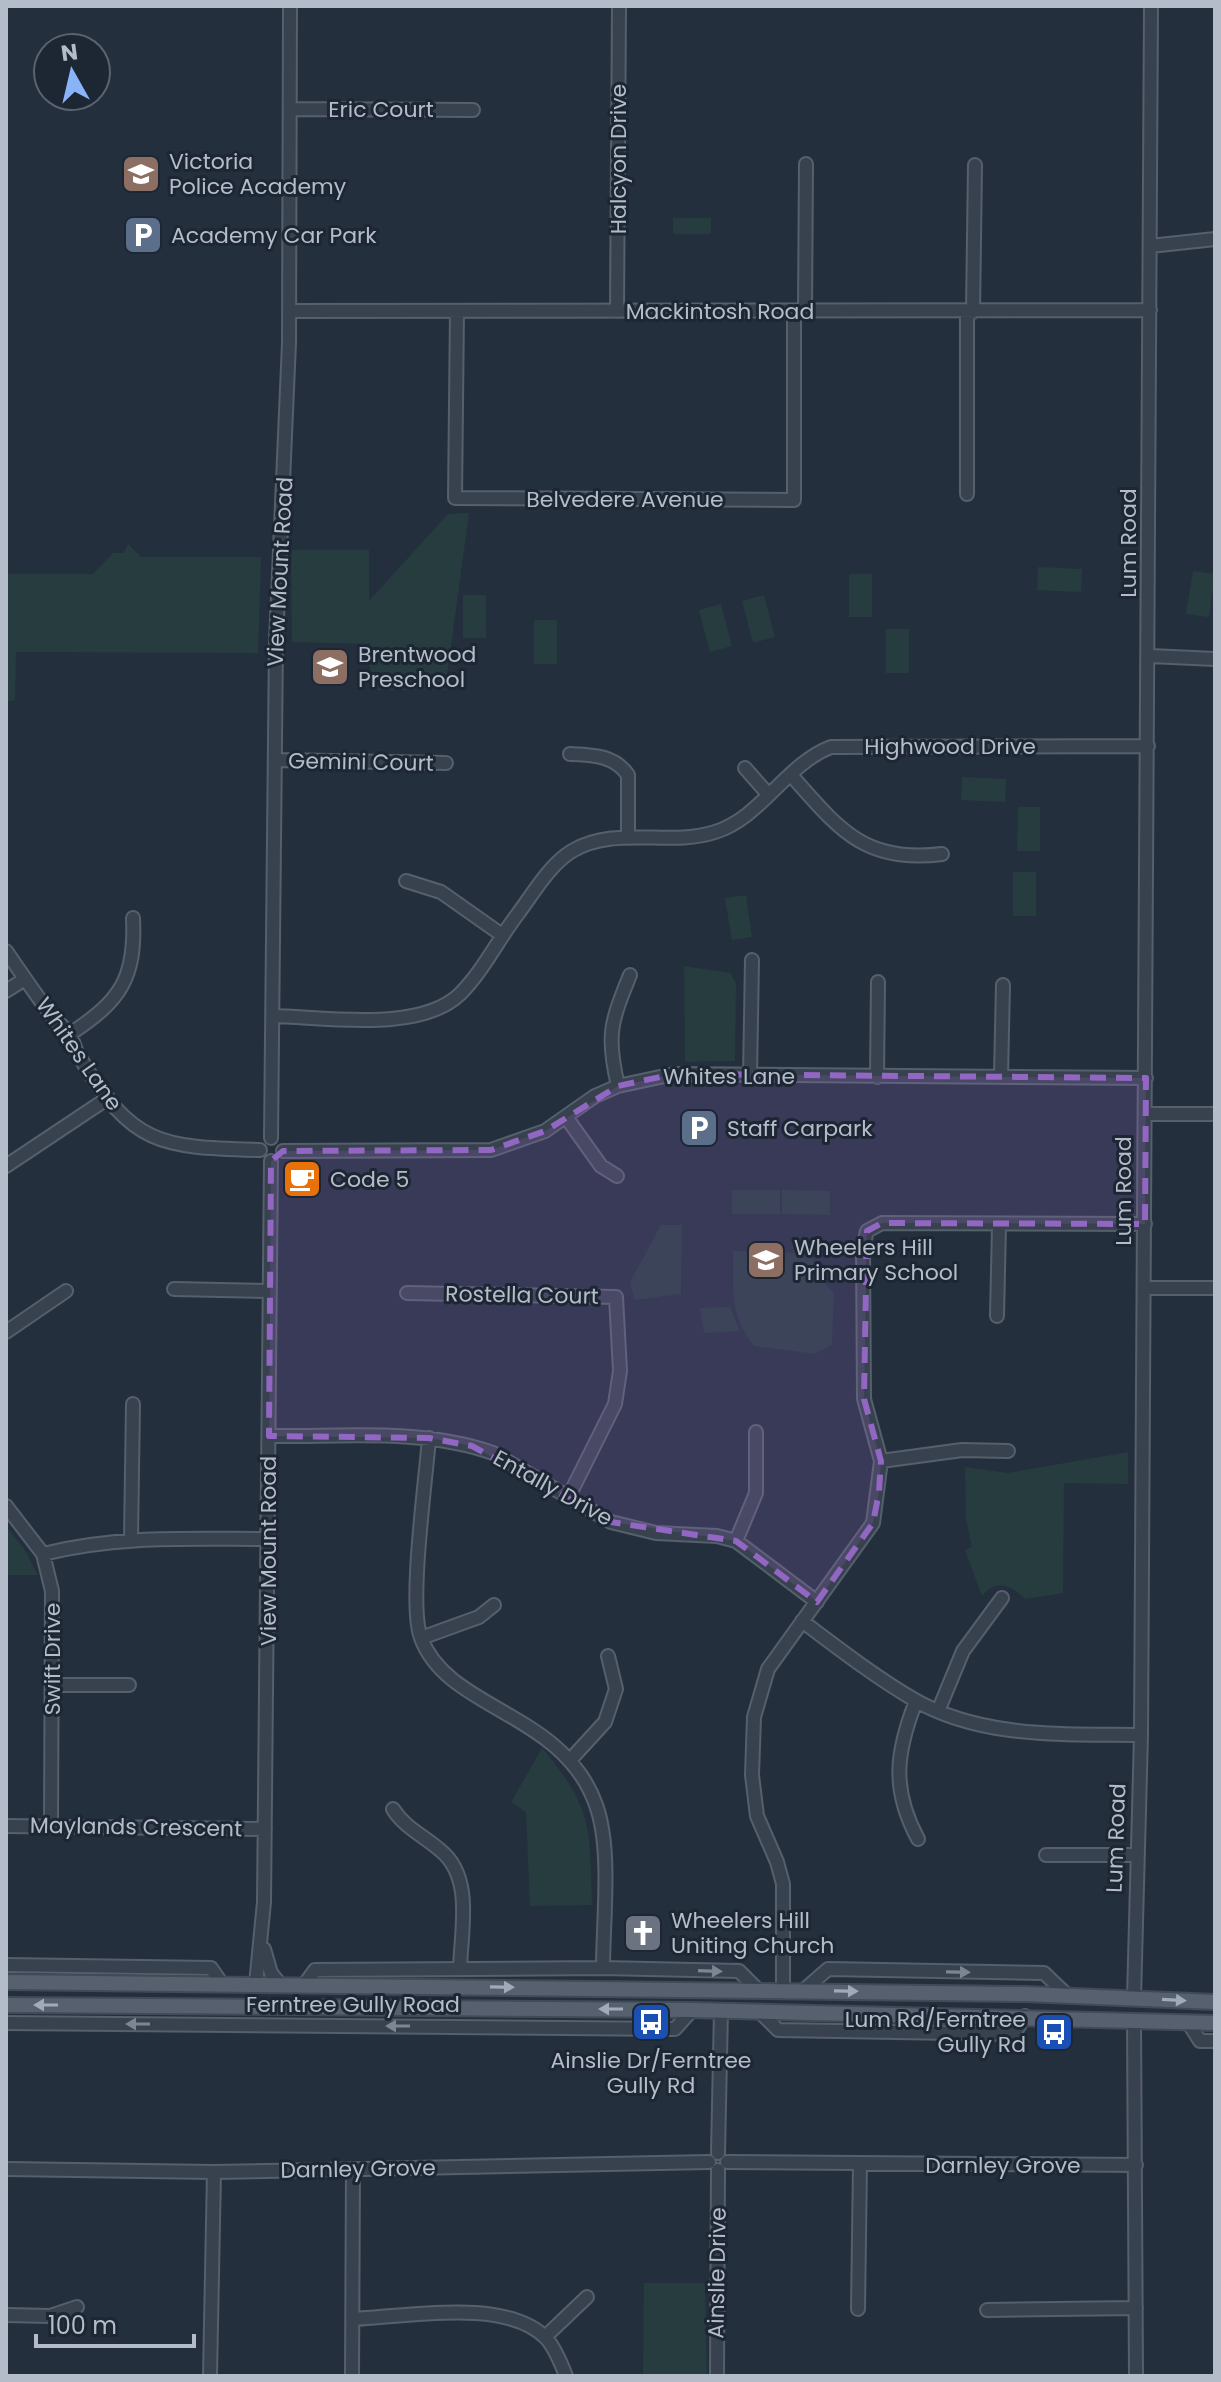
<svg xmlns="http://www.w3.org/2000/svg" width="1221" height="2382" viewBox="0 0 1221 2382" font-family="Poppins,sans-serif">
	<rect width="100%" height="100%" fill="#242f3e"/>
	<path fill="#263c3f" d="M673,218H711V234H673Z
		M469,513L445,690H370V644L292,642L291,550H369V601L448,514Z
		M128,544L141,557H261L258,653L16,652L15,700L6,702V574H93L113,553H124Z
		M1038,567L1082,569L1081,592L1037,590Z
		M1193,571L1215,574L1209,617L1186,614Z
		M849,574H872V617H849Z
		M463,595H486V638H463Z
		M764,595L775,637L753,643L742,601Z
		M721,604L732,646L710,652L699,610Z
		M534,620H557V664H534Z
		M886,629H909V673H886Z
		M962,777L1006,779L1005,802L961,800Z
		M1018,807H1040V851H1017Z
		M1013,872H1036V916H1013Z
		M746,895L752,937L732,940L725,898Z
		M684,966L731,973L736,984L735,1061L685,1062Z
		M732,1190H780V1214H732Z
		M782,1190L830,1191V1215L782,1214Z
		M661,1225H682L681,1294L634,1300L630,1282Z
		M733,1251L811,1253L817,1275L834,1293L832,1345L814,1354L754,1346C730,1317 733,1288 733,1251Z
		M730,1307L740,1331L704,1333L700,1308Z
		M1128,1452V1484L1064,1483L1063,1593L1025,1599C1011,1585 996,1578 982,1596L965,1550L972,1547L966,1520L965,1467L1007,1473Z
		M6,1526L25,1550L38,1575H6Z
		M542,1748C593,1808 590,1829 592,1905L530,1906L526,1812L511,1802Z
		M644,2283H705L707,2376H643Z"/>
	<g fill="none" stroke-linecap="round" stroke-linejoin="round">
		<defs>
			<path id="minor" d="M290,109L473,110
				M1150,246L1215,239
				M290,311L1150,310
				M457,311L455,498L794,500V311
				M617,311L619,6
				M805,311L806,164
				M967,312V494
				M973,312L975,165
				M1150,656L1215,659
				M570,754C593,755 614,755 628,775V837
				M275,760L446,763
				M745,768L767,793
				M791,775C838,828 864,864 942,854
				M406,881L441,892L502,935
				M6,951C21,973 36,995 52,1016C57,1022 65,1027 69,1034C74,1040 74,1049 79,1056C133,1147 161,1147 260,1150
				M6,991L25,979
				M273,1016C325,1017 420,1033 460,994C483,971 498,940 517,915C533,894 549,865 572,851C616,825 669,847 715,832C761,818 786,764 831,747L1148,746
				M70,1034C120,1001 136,979 133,918
				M750,1076L752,960
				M1001,1076L1003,985
				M877,1077L878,982
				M618,1086C606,1035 611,1022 630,975
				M1146,1114H1215
				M566,1117L601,1166L617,1176
				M271,1138L276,642L289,343L290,6
				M283,1151L491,1150L545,1131L595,1096L618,1086L674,1074L1146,1078
				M6,1166L108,1098
				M1145,1288H1215
				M174,1289L270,1291
				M407,1293L616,1297L620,1371L615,1404L568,1498
				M997,1316L999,1226
				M6,1332L66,1291
				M269,1436C342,1437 423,1428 493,1453L611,1522L656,1533L717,1536L736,1541L817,1602
				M429,1438C426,1480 408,1605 421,1638C448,1711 563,1711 596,1805C612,1849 603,1920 603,1968
				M881,1461L962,1450L1008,1451
				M6,1506L43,1554L52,1591L51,1826
				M131,1539L133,1404
				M736,1541L756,1493V1432
				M43,1554C117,1535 192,1539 268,1539
				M802,1621C838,1648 874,1676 913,1699C981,1739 1065,1734 1141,1735
				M421,1638L479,1617L494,1605
				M52,1685H129
				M916,1701C896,1752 891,1789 918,1839
				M939,1709L963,1651L1002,1598
				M572,1758L605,1722L616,1689L608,1656
				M393,1809C404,1827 424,1836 440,1850C474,1877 461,1930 460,1969
				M6,1826L265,1829
				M1046,1855H1138
				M264,1949L271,1973L281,1985
				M6,1965L211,1968L222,1984
				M256,1984L264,1902L271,1161
				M304,1985L315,1970L603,1968L739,1971L758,1990
				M783,1990V1884L777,1862L757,1816L752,1775L754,1717L768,1669L873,1523L881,1461L864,1399L863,1248L867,1231L882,1223L1145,1224
				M804,1990L828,1969L1044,1973L1067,1995
				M1134,1998L1141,1735L1151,6
				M759,2011L778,2030L1014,2034L1025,2016
				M1134,2020L1136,2376
				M1188,2022L1200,2041H1215
				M6,2023L675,2029L692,2010
				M718,2153L721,2010
				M727,2162L1136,2165
				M6,2169L214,2172L709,2162
				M858,2309L860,2164
				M987,2310L1136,2308
				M6,2315L50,2316L77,2307
				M353,2319C405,2317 506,2297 546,2338C555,2348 561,2363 566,2376
				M545,2337L587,2297
				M210,2376L214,2172
				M352,2376L353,2169
				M717,2376L718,2170"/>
			<path id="major" d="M6,1982L1026,1994L1215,2002
				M6,2005L692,2010L1215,2023"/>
		</defs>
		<use href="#minor" stroke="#565f6c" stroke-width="16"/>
		<use href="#major" stroke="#414a57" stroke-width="18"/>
		<use href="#minor" stroke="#38414e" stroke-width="12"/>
		<use href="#major" stroke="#56606e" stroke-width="14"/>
	</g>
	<defs><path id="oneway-solid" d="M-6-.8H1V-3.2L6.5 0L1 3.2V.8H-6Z" transform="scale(2)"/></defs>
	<g fill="#7c8592">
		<use href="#oneway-solid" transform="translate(710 1971) rotate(2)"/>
		<use href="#oneway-solid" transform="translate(958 1972) rotate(1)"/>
		<use href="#oneway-solid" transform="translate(138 2024) rotate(-180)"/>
		<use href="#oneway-solid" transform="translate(398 2026) rotate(-180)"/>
	</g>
	<g fill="#a1aab7">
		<use href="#oneway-solid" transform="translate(502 1987) rotate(1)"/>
		<use href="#oneway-solid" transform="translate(846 1991) rotate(1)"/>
		<use href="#oneway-solid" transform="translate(1174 2000) rotate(3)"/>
		<use href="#oneway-solid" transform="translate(46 2005) rotate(-180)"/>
		<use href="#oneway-solid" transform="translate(611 2009) rotate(-180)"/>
	</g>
	<path fill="#9266c3" fill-opacity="0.2" stroke="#9266c3" stroke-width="6" stroke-dasharray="16 10" stroke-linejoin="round" d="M674,1074L1146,1078L1145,1224L882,1223L867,1231L864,1399L881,1461L879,1492L873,1523L817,1602L736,1541L611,1522L472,1446L429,1438L269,1436L271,1161L283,1151L491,1150L545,1131L618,1086Z"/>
	<defs>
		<symbol id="university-square" viewBox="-11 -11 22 22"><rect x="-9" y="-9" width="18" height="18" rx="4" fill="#8d6e63" stroke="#1d2633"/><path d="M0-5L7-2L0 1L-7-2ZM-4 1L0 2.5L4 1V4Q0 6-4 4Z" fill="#fff"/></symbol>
		<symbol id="parking-square" viewBox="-11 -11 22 22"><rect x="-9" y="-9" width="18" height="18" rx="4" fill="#5c6f8a" stroke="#1d2633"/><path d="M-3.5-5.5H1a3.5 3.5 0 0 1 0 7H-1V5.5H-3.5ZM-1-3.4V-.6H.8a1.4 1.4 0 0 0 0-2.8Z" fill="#fff"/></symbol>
		<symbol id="school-square" viewBox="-11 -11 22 22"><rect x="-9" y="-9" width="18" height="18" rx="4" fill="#8d6e63" stroke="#1d2633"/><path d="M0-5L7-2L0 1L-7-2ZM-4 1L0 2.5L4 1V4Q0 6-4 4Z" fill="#fff"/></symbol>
		<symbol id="cafe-square" viewBox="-11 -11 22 22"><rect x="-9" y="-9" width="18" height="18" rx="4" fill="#e8710a" stroke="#1d2633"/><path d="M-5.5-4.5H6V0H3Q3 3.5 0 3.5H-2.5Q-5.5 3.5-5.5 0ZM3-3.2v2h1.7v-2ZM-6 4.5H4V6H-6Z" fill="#fff"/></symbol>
		<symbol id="church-square" viewBox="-11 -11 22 22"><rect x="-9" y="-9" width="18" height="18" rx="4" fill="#6b7280" stroke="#1d2633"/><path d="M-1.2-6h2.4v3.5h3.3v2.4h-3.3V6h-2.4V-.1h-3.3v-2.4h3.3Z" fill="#fff"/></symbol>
		<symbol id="bus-square" viewBox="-11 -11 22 22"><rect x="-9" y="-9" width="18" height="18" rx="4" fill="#1a4fb4" stroke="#1d2633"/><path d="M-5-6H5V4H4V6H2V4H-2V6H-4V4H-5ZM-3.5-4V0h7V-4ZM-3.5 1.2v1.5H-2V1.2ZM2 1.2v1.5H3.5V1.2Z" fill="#fff"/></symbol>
	</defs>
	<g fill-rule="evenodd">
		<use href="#university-square" x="119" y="152" width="44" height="44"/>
		<use href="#parking-square" x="121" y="213" width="44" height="44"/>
		<use href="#school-square" x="308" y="645" width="44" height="44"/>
		<use href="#parking-square" x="677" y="1106" width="44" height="44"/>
		<use href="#cafe-square" x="280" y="1157" width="44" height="44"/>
		<use href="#school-square" x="744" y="1238" width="44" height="44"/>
		<use href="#church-square" x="621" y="1911" width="44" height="44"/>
		<use href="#bus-square" x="629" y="2000" width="44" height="44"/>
		<use href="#bus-square" x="1032" y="2010" width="44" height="44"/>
	</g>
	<g text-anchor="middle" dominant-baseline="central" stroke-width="6" stroke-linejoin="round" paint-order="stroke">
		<g font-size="22" fill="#b4bcc9" stroke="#1d2633">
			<text x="381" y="109">Eric Court</text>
			<text transform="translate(618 159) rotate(-90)">Halcyon Drive</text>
			<text x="720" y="311">Mackintosh Road</text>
			<text x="625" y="499">Belvedere Avenue</text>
			<text transform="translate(1128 543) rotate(-90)">Lum Road</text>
			<text transform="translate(280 572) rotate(-87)">View Mount Road</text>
			<text x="950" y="746">Highwood Drive</text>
			<text transform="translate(361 762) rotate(1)">Gemini Court</text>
			<text transform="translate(79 1054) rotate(55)">Whites Lane</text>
			<text x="729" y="1076">Whites Lane</text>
			<text transform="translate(1123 1191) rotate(-90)">Lum Road</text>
			<text transform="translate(522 1295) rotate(1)">Rostella Court</text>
			<text transform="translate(553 1488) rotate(29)">Entally Drive</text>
			<text transform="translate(268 1551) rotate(-90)">View Mount Road</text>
			<text transform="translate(52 1659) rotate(-90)">Swift Drive</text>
			<text transform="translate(136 1827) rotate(1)">Maylands Crescent</text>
			<text transform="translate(1116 1838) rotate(-88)">Lum Road</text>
			<text x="353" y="2004">Ferntree Gully Road</text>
			<text x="1003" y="2165">Darnley Grove</text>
			<text transform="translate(358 2169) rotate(-1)">Darnley Grove</text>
			<text transform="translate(717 2273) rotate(-89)">Ainslie Drive</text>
		</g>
		<g font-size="22" fill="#b4bcc9" stroke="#1d2633" text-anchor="start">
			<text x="169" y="161">Victoria<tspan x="169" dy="25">Police Academy</tspan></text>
			<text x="171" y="235">Academy Car Park</text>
			<text x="358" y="654">Brentwood<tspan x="358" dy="25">Preschool</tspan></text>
			<text x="727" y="1128">Staff Carpark</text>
			<text x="330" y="1179">Code 5</text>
			<text x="794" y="1247">Wheelers Hill<tspan x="794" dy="25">Primary School</tspan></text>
			<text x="671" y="1920">Wheelers Hill<tspan x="671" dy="25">Uniting Church</tspan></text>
			<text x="1026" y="2019" text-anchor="end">Lum Rd/Ferntree<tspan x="1026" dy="25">Gully Rd</tspan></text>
			<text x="651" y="2060" text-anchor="middle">Ainslie Dr/Ferntree<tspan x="651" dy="25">Gully Rd</tspan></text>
		</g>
	</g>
	<rect width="1221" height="2382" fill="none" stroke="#b4bcc9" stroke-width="16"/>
	<g transform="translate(72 72) rotate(352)"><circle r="38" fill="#1d2633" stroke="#59626f" stroke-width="2"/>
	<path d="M0-6L14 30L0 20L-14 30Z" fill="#8ab4f8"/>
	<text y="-12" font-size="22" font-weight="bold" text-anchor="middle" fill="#b4bcc9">N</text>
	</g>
	<path d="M36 2334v12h158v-12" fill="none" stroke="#b4bcc9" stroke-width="4"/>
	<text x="48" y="2334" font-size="24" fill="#b4bcc9" stroke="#1d2633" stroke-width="6" paint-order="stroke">100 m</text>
</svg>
